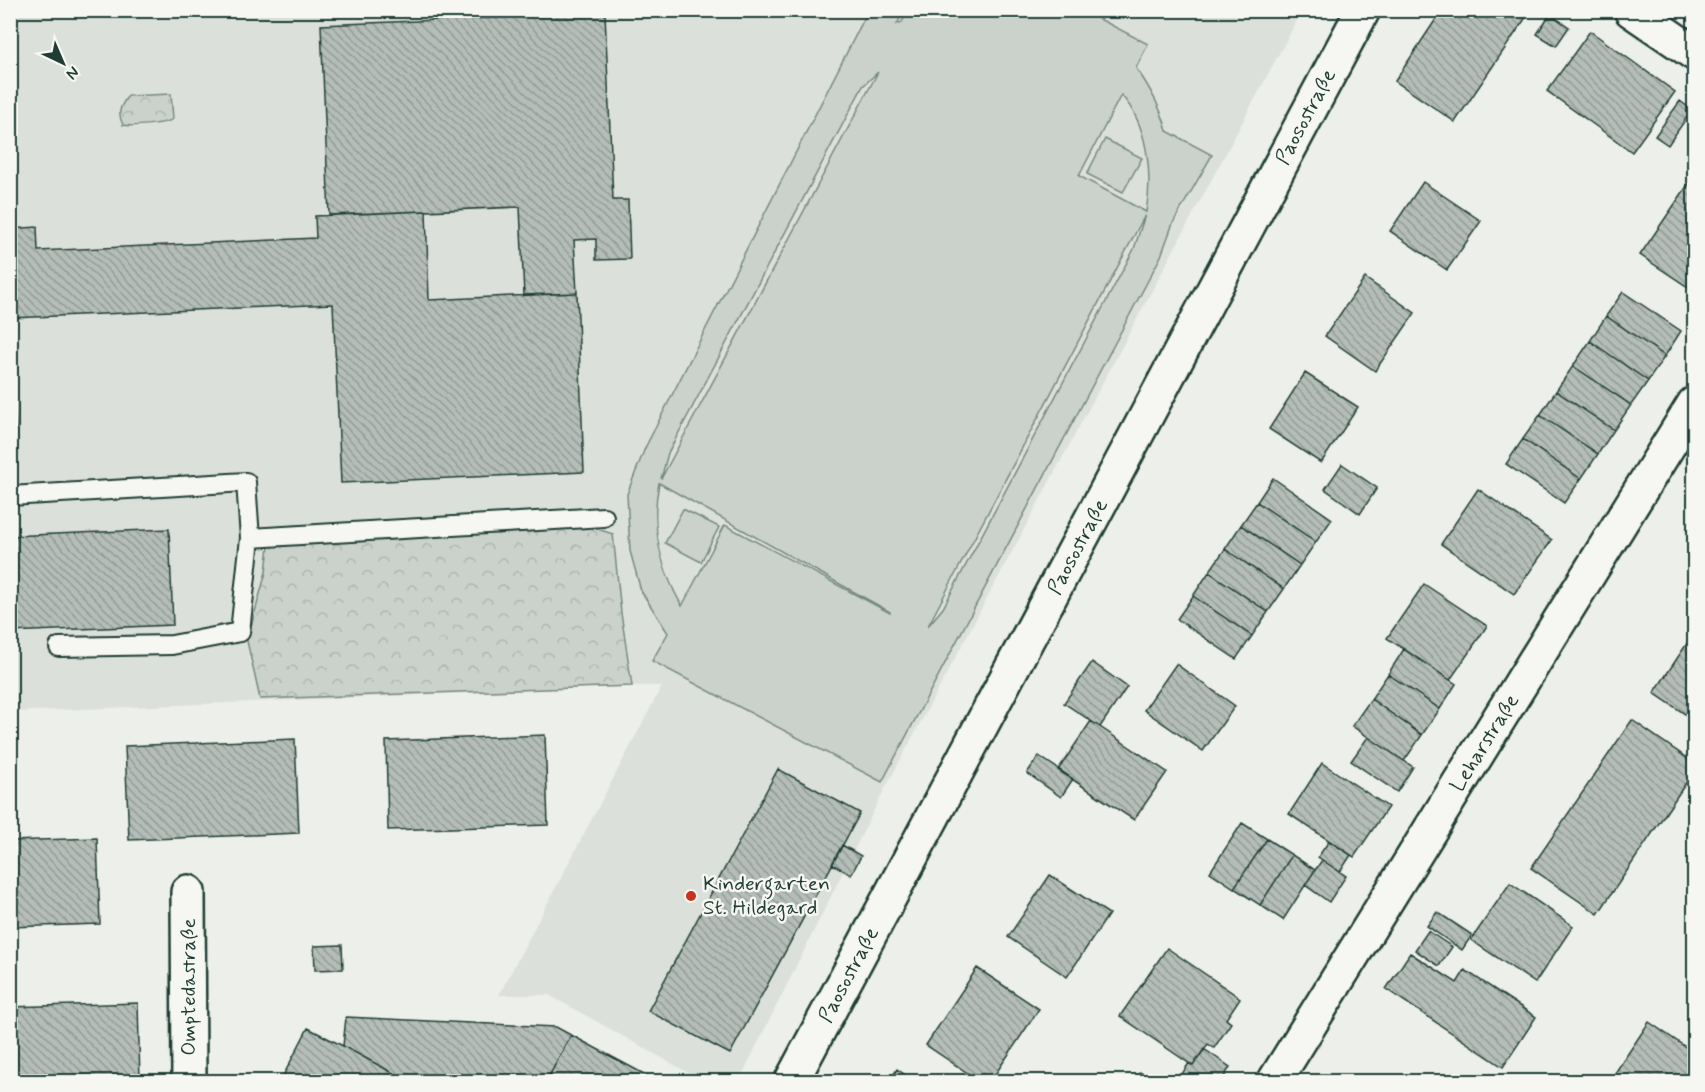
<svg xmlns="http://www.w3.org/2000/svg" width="1705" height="1092" viewBox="0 0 1705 1092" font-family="Mynerve,sans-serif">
	<defs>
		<pattern id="forest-crowns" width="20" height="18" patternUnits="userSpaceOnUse" patternTransform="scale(1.5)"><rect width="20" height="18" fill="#cbd2cc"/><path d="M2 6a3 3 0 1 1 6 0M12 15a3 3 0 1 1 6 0" fill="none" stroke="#aeb5b0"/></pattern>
		<pattern id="building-back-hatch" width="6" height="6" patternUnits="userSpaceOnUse" patternTransform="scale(1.5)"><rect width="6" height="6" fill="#b4bdb8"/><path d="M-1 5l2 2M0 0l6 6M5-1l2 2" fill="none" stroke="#929b96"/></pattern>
	</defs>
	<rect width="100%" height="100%" fill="#edefea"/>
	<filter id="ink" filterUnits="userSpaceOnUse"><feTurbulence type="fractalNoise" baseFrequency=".0167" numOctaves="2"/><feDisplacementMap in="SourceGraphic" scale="12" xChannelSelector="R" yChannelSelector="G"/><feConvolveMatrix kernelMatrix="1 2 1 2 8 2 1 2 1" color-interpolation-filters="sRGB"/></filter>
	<g filter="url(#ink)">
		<path fill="#dce0db" d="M10,11H1302L880,798L739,1081H703L549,995H499L662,686H632L11,712Z"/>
		<path fill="url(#forest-crowns)" stroke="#758880" stroke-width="1.5" d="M171,94L173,119C167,124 131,127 123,125C117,113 120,106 128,96Z
			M591,527L613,534L621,613L632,686L260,699L247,641L266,572L269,546Z"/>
		<path fill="#cbd2cc" stroke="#758880" stroke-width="1.5" fill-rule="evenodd" d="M868,11H904L897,24L902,22L908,11H1084L1148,44L1136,68C1150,88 1161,107 1167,131L1212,155L1173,223L1161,256L882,782L652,661L668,633L641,591L630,551L627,494L645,448ZM878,72L661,479L668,453L863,86ZM1121,95C1148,124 1153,174 1146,212L1079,176ZM1145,215L1134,249L943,608L928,626ZM659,483L890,612V613L725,525L682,606C661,569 650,526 659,483Z
			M1105,139L1142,158L1123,192L1087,174Z
			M683,509L719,527L701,562L665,543Z"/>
		<path fill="url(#building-back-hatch)" stroke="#1f3d34" stroke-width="1.5" d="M1442,10H1531L1455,122L1395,81Z
			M605,13L613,200H628L630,259L596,260V239L574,240L577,293L524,295L520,207L329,215L321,25Z
			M1550,14L1569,27L1556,46L1537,34Z
			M1590,31L1675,92L1632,152L1547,91Z
			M1680,101L1692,110L1668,145L1655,136Z
			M1694,176V291L1640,255Z
			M1423,182L1481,221L1447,270L1390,231Z
			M426,211L429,300L577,293L584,472L341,483L333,304L11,318L17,458H10V229L37,227L38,251L316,238L315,216Z
			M1365,278L1415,313L1375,371L1325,336Z
			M1623,292L1681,331L1665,356L1606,316Z
			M1606,316L1665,356L1648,381L1590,341Z
			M1590,341L1648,381L1631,405L1573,366Z
			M1573,366L1631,405L1614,430L1556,391Z
			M1305,373L1358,407L1321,463L1269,429Z
			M1556,391L1614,430L1598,454L1540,415Z
			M1540,415L1598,454L1581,479L1523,439Z
			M1523,439L1581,479L1564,503L1506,464Z
			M1342,464L1377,488L1360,514L1325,489Z
			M1273,478L1332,519L1316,542L1257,502Z
			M1478,489L1552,540L1514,594L1441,544Z
			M1257,502L1316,542L1300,565L1241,525Z
			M1241,525L1300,565L1284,589L1225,549Z
			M169,529L173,625L10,632V536Z
			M1225,549L1284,589L1268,612L1209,572Z
			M1209,572L1268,612L1252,636L1193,596Z
			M1424,584L1487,626L1450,680L1387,638Z
			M1193,596L1252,636L1236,659L1177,619Z
			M1694,633V720L1654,693Z
			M1404,649L1456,684L1440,709L1388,674Z
			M1092,662L1127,687L1100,727L1064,703Z
			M1176,664L1235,706L1203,751L1144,710Z
			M1388,674L1440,709L1422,735L1371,699Z
			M1371,699L1422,735L1404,761L1352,726Z
			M1632,720L1694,763V771L1598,914L1531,868Z
			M1091,721L1167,772L1134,820L1058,770Z
			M545,735L548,825L388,830L386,741Z
			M1368,737L1413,767L1397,792L1351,761Z
			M295,739L299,833L129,840L125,746Z
			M1039,756L1073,779L1061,797L1027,773Z
			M1322,763L1388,807L1354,857L1289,814Z
			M778,769L860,813L730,1054L648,1011Z
			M1242,823L1267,839L1234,888L1210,872Z
			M97,838L100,924L10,927V841Z
			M1267,839L1292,855L1260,905L1234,888Z
			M1329,841L1351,855L1340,872L1318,857Z
			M842,845L861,856L851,875L832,864Z
			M1292,855L1315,870L1283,920L1260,905Z
			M1322,860L1346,876L1329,902L1305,885Z
			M1050,875L1109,914L1067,977L1008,937Z
			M1510,883L1573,926L1535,983L1471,940Z
			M1437,912L1472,935L1462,950L1427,926Z
			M1428,931L1452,947L1439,966L1415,950Z
			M342,945L343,969L315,970L314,946Z
			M1167,948L1240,998L1226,1019L1231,1023L1214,1048L1208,1044L1193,1066L1120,1016Z
			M1410,953L1457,983L1465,970L1536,1017L1503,1067L1386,989Z
			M977,968L1039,1009L990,1082H981L926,1045Z
			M138,1003L140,1082H10V1007Z
			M346,1017L556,1027L571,1035L546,1082H410L343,1046Z
			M1649,1022L1694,1053V1082H1609Z
			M308,1028L343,1046L410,1082H280Z
			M571,1035L659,1082H546Z
			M1204,1049L1230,1067L1221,1082H1193L1182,1074L1189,1063L1193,1066Z
			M897,1069L915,1082H889Z
			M1140,1072L1154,1082H1134Z"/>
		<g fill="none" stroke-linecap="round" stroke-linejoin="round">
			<defs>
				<path id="service" d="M10,496L246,482L250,538L240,632L172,645L59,647
					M250,538L604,517"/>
				<path id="minor" d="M1631,10L1694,53
					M188,892L189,1082
					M791,1082L1363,10
					M1274,1082L1694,404"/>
			</defs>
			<use href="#service" stroke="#1f3d34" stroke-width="22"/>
			<use href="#minor" stroke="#1f3d34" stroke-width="38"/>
			<use href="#service" stroke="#f6f6f2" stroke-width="18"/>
			<use href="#minor" stroke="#f6f6f2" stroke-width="33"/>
		</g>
	</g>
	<circle fill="#c8321e" stroke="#f6f6f2" stroke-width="2" cx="691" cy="896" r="6"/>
	<g text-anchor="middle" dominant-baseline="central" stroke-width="5" stroke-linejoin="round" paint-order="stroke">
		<g font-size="21" fill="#1f3d34" stroke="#f6f6f2">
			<text transform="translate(1306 117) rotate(-62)">Paosostraße</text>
			<text transform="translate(1078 547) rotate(-62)">Paosostraße</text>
			<text transform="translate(1485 743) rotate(-58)">Leharstraße</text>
			<text transform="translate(849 975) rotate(-62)">Paosostraße</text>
			<text transform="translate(189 987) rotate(-90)">Omptedastraße</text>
		</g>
		<g font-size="21" fill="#1f3d34" stroke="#f6f6f2" text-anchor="start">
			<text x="703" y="884">Kindergarten<tspan x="703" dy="24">St. Hildegard</tspan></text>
		</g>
	</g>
	<rect width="1705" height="1092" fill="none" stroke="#f6f6f2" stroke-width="36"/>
	<rect x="18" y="18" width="1669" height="1056" fill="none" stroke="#1f3d34" stroke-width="2" filter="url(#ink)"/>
	<g transform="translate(63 63) rotate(136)" stroke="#f6f6f2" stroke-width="4.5" paint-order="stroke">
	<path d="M0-4.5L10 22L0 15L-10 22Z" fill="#1f3d34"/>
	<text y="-9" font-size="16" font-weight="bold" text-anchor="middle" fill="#1f3d34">N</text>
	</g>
</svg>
